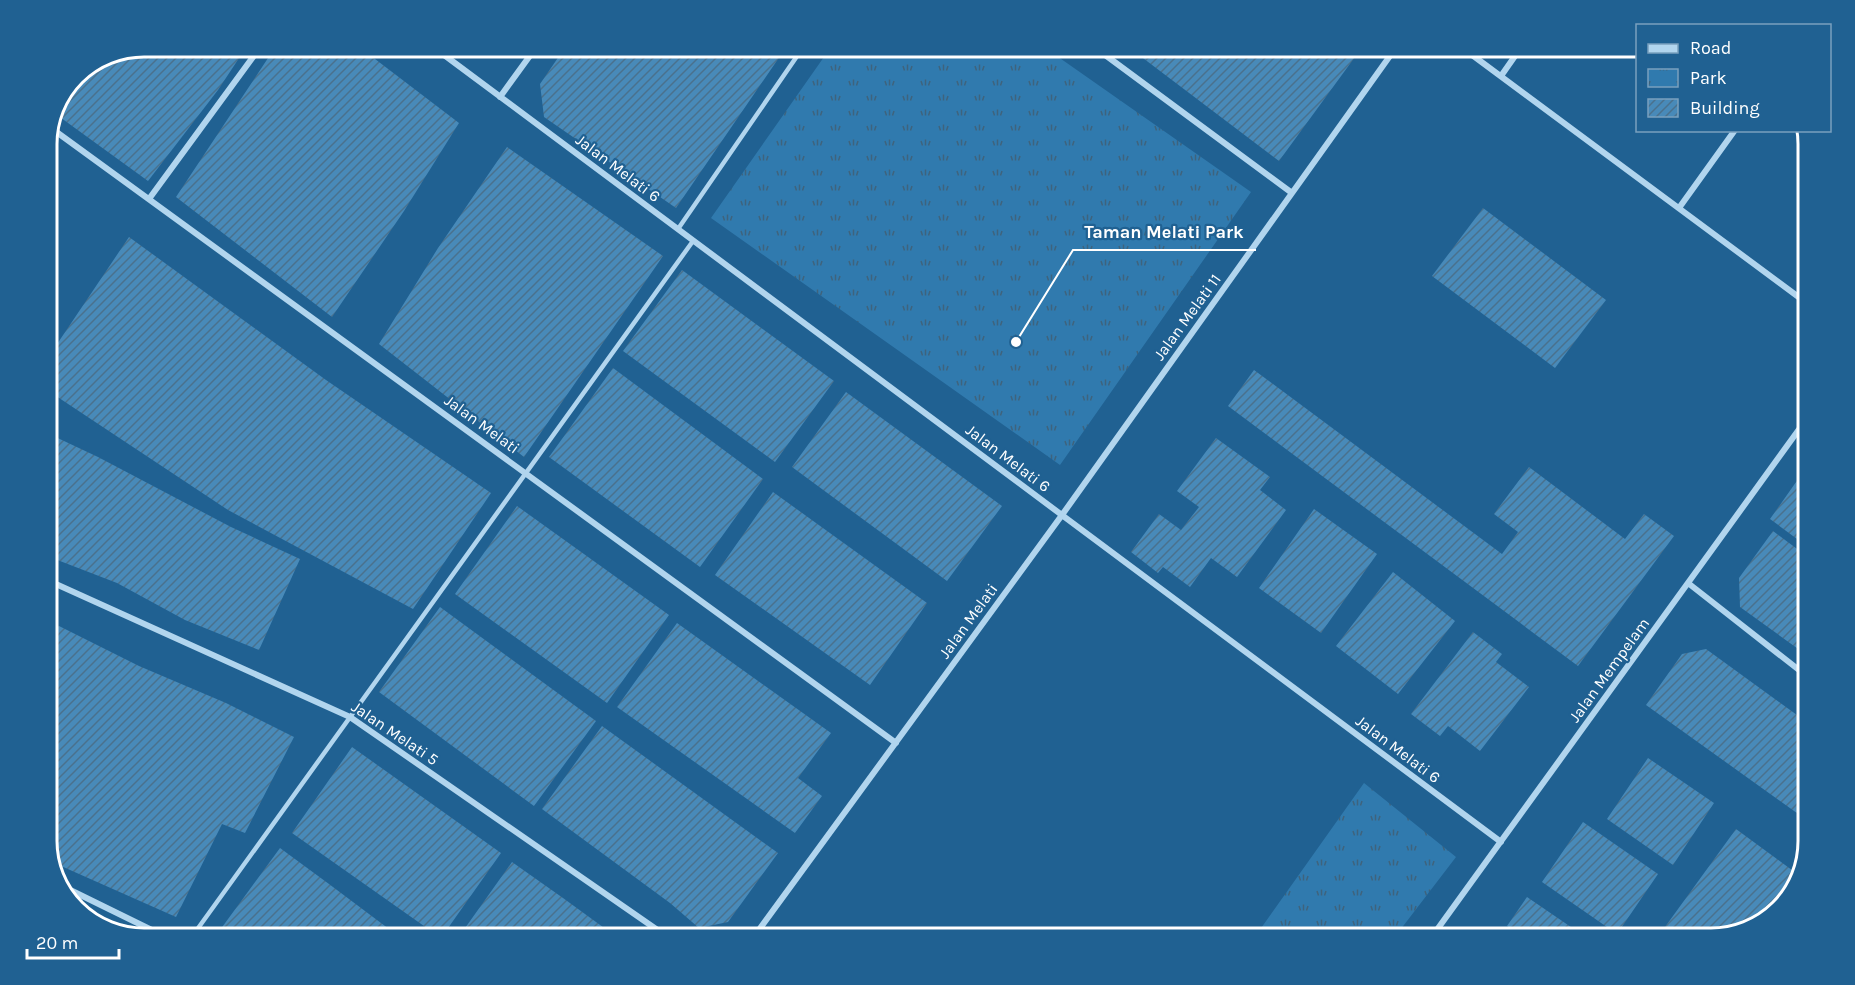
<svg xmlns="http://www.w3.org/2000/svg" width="1855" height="985" viewBox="0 0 1855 985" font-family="Karla,sans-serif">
	<defs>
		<pattern id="park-tufts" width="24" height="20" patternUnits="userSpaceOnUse" patternTransform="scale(1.5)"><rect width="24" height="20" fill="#307aae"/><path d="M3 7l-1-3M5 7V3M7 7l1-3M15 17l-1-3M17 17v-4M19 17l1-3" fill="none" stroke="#3e637d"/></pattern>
		<pattern id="building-hatch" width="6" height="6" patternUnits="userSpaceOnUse" patternTransform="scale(1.5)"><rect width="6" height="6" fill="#488ab9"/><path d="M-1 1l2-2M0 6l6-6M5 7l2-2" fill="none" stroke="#4a718d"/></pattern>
	</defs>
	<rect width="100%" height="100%" fill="#206192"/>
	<path fill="url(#park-tufts)" d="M831,47H1044L1251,192L1060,465L711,218Z
		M1364,783L1456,857L1394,938H1254Z"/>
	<path fill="url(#building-hatch)" d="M144,46H247L218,90L148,181L57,115L75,75Z
		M276,46H358L459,123L404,211L332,317L176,197Z
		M566,46H787L676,208L544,117L540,84Z
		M1127,46H1363L1279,161Z
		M507,147L663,256L524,457L379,344L438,248Z
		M1483,208L1606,300L1555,368L1432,276Z
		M129,237L326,380L491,493L413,609L228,510L47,390V359Z
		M682,270L834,381L775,462L623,351Z
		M613,368L763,479L700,567L549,457Z
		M1254,370L1502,554L1518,532L1494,514L1529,467L1625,539L1644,514L1674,536L1578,666L1228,406Z
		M846,392L1002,506L947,581L792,467Z
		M47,433L98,457L231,527L300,559L259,650L185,620L117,583L47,556Z
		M1216,438L1270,477L1260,490L1286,510L1237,577L1211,558L1190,587L1163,567L1158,573L1131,552L1159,514L1181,530L1199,507L1177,491Z
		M1808,465V547L1770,519Z
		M773,492L927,603L870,685L715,575Z
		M517,506L669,615L607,703L455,594Z
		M1314,509L1377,554L1321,633L1259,588Z
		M1773,531L1808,557V656L1740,607L1739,578Z
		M1393,572L1455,621L1398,694L1336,646Z
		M440,607L596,721L534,806L379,692Z
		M47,620L139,666L226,703L294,737L245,833L222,824L176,917L52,862L47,848Z
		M677,623L831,733L798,778L822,796L795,833L617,707Z
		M1473,632L1502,654L1496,662L1529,687L1480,751L1448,726L1440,736L1411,714Z
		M1706,649L1808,723V821L1646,705L1682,654Z
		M602,726L778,853L728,922L699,928L670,903L542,809Z
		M352,747L501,853L441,938L292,833Z
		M1648,758L1714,803L1673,865L1607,819Z
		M1583,822L1658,874L1617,934L1542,882Z
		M1736,829L1800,876L1793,890L1760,925L1711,938H1657Z
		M280,848L329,884L401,938H232L220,930Z
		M512,862L563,898L618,938H458Z
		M1527,897L1587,938H1517L1519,934L1507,926Z"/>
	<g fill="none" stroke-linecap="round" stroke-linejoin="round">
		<path stroke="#b1d5ee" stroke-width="4.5" d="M678,229L804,46
			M191,938L693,241"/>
		<path stroke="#b1d5ee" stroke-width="6" d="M432,46L1501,842
			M1093,46L1292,193
			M1460,46L1808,304
			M1501,76L1522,46
			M500,97L537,46
			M51,128L896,743
			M149,199L261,46
			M1679,208L1735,130
			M47,580L350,717L669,938
			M1688,583L1808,677
			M60,885L168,938
			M753,938L1062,515L1397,46
			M1431,938L1808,417"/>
	</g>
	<g text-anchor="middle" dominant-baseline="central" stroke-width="4.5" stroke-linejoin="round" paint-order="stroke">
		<g font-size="16" fill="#fff" stroke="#206192">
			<text transform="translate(618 168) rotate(37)">Jalan Melati 6</text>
			<text transform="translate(1187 317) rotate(-54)">Jalan Melati 11</text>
			<text transform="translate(482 424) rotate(36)">Jalan Melati</text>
			<text transform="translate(1008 458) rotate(37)">Jalan Melati 6</text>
			<text transform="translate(968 621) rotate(-54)">Jalan Melati</text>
			<text transform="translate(1609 670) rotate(-54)">Jalan Mempelam</text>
			<text transform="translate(395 733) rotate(34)">Jalan Melati 5</text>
			<text transform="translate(1398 749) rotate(37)">Jalan Melati 6</text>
		</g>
	</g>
	<path d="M0 0H1855V985H0ZM144 57H1711A87 87 0 0 1 1798 144V841A87 87 0 0 1 1711 928H144A87 87 0 0 1 57 841V144A87 87 0 0 1 144 57Z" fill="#206192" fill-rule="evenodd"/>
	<path fill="none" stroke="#fff" stroke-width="3" d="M144 57H1711A87 87 0 0 1 1798 144V841A87 87 0 0 1 1711 928H144A87 87 0 0 1 57 841V144A87 87 0 0 1 144 57Z"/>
	<path fill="none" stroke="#fff" stroke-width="2" d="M1016 342L1073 250H1256"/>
	<circle fill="#fff" stroke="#206192" stroke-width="2" cx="1016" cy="342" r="6"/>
	<g font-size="18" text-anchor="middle" font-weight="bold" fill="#fff" stroke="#206192" stroke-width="4.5" stroke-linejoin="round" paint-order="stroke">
		<text x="1164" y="238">Taman Melati Park</text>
	</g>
	<rect x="1636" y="24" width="195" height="108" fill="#206192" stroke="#79a0be" stroke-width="1.5"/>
	<rect x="1648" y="44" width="30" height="9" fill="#b1d5ee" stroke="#79a0be" stroke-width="1.5"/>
	<text x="1690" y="54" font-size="18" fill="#ffffff">Road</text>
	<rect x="1648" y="69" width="30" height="18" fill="url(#park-tufts)" stroke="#79a0be" stroke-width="1.5"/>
	<text x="1690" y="84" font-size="18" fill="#ffffff">Park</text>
	<rect x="1648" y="99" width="30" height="18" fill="url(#building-hatch)" stroke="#79a0be" stroke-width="1.5"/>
	<text x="1690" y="114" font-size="18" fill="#ffffff">Building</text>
	<path d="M27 949v9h92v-9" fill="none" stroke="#ffffff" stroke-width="3"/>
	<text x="36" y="949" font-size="18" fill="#ffffff" stroke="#206192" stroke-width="4.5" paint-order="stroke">20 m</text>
</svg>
